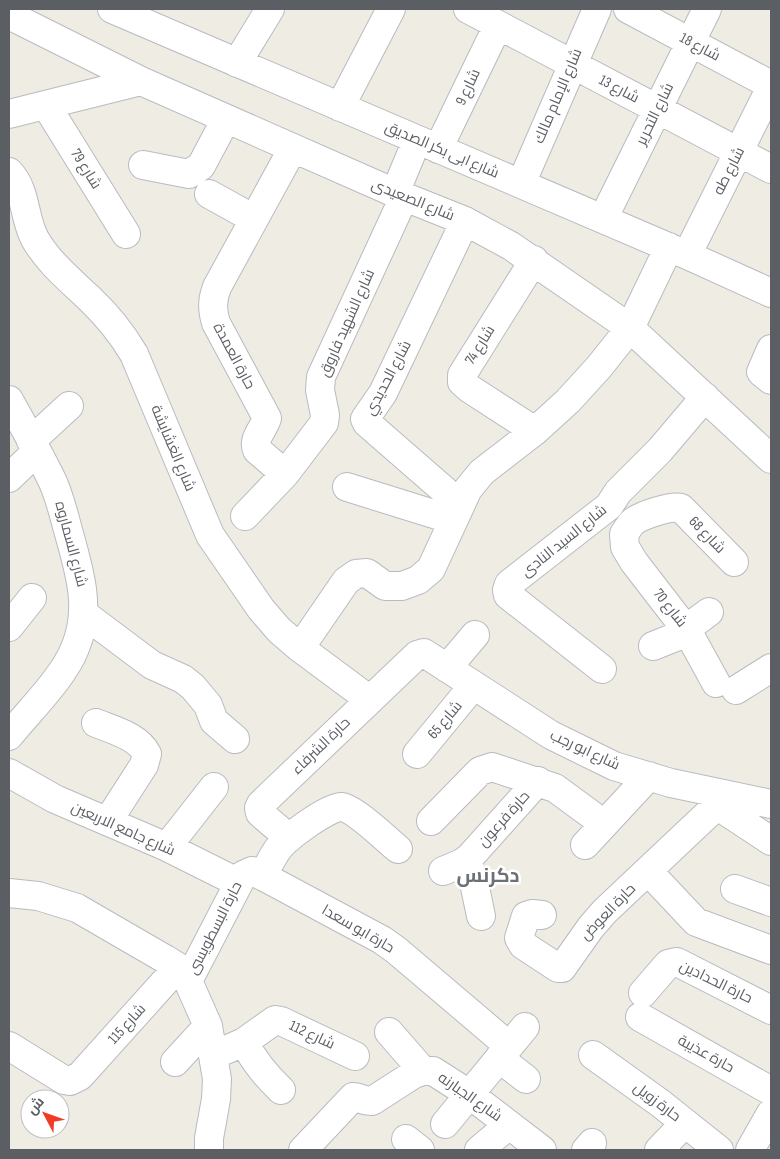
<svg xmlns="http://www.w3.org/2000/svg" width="780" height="1159" viewBox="0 0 780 1159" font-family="'Sofia Sans Condensed',Cairo,sans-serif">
	<rect width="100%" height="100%" fill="#eeece3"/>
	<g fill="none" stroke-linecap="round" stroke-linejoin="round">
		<defs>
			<path id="minor" d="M112,9L687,255L771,293
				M468,9L771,169
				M628,9L771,85
				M9,15L141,81L395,193L465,221L511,246L630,328L771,459
				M237,63L270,9
				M46,105L126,234
				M340,107L391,9
				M9,114L141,81
				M438,149L498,25
				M143,165L189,174L201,166L226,119
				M9,172C27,191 23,217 35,239C48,262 70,280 89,298C108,316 121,332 134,354L210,535L261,609L279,630L300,648L370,700
				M521,184L597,9
				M395,193L417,140
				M209,194L254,219
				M603,219L707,9
				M687,255L771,87
				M534,260L462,375V382L470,389L535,431
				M771,349L761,372L771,380
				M9,400C23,425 37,450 50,476C59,493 63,512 68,530C79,570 92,608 75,648C64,677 29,711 9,736
				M31,441L69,406
				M285,474L257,450C252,439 264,429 267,418L216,323C212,309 212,300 217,287L293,148
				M9,478L37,451
				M347,487L453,520
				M460,504L367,423L365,419L383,393L465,221
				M245,516L285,474L324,423L325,415L320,390L321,377L404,197
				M84,614L152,665L183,679L193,687L208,705L214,721L235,739
				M9,627L32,598
				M686,629L709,612
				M653,646L688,632
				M300,648L346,581L356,574L367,573L385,586H402L418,580L431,569L468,489L482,472L535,431L568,401L599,367L630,328L669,247
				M447,668L475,635
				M602,669L508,595L507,590L509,584L609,506L618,492L660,450L705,397
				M716,683L688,632L634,562L625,547L624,534C627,530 630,524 634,521C643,515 672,505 681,508L734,562
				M736,690L771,668
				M96,723C113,730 138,736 147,754L144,765L108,821
				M417,754L473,686
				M9,773L55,799L167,847L239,883
				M718,806L771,841
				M431,821L480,771L492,767L555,788L604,824
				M289,838L260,813L259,808L261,804L417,655L424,653L551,735L614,766L671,783L771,804
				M585,845L649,776
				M167,847L214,787
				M462,863L472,873L481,916
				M443,871L462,863L469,858L538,781
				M648,871L696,922L771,950
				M262,876C268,867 272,857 278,849C286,838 329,806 342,807C355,809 387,840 398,849
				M735,889L771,902
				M9,893L38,896L77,908L165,959L178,967L188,981L208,1026L217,1079L216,1099L209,1138V1150
				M542,915L532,914L526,916L519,938L523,945L558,968H562L591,927L605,911L728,795
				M188,981L243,875L252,871L257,873L382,940L396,950L509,1046
				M643,993L668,964L677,962L771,1010
				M640,1017L771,1091
				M389,1032L423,1071
				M244,1042C254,1061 265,1075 281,1090
				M9,1046L64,1080L70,1081L80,1076L178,967
				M214,1055L244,1042L275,1020L281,1021L355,1056
				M593,1055L660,1103L719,1150
				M499,1058L526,1079
				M175,1062L208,1026
				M445,1124L525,1027
				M406,1139L420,1150
				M303,1150L353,1097C360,1097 365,1102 372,1101L414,1074L423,1071H433L469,1094L542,1150
				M479,1150L509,1125
				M586,1150L592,1143
				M659,1150L685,1123
				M750,1150L771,1113"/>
		</defs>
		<use href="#minor" stroke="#b8bbc0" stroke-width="30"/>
		<use href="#minor" stroke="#fff" stroke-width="28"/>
	</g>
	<g text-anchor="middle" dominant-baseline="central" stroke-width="5" stroke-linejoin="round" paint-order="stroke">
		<g font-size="15" fill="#5b5f64" stroke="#fff">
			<text transform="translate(700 47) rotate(28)">شارع 18</text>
			<text transform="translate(468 87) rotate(-65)">شارع 9</text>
			<text transform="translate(619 89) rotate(28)">شارع 13</text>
			<text transform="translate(558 96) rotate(-67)">شارع الإمام مالك</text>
			<text transform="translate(655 114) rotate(-64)">شارع التحرير</text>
			<text transform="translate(442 150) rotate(23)">شارع ابى بكر الصديق</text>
			<text transform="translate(86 169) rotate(58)">شارع 79</text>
			<text transform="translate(729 171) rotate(-63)">شارع طه</text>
			<text transform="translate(413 200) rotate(22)">شارع الصعيدى</text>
			<text transform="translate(347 323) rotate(-66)">شارع الشهيد فاروق</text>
			<text transform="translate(480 345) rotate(-58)">شارع 74</text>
			<text transform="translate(234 356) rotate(62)">حارة العمدة</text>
			<text transform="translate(388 378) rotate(-62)">شارع الحديدي</text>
			<text transform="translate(173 448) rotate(67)">شارع الغشايشة</text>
			<text transform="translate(707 535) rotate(46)">شارع 68</text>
			<text transform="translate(564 541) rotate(-39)">شارع السيد النادى</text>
			<text transform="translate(71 544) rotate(75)">شارع السماروه</text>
			<text transform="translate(670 608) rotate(52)">شارع 70</text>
			<text transform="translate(445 720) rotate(-50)">شارع 65</text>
			<text transform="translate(321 746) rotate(-44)">حارة الشرفاء</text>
			<text transform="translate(585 750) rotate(25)">شارع ابو رجب</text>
			<text transform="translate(504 819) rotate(-48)">حارة فرعون</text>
			<text transform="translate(123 829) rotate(24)">شارع جامع الاربعين</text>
			<text transform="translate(608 912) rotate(-46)">حارة العوض</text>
			<text transform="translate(215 928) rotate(-63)">حارة البسطويسى</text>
			<text transform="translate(358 929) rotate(30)">حارة ابو سعدا</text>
			<text transform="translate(716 982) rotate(26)">حارة الحدادين</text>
			<text transform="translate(127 1024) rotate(-48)">شارع 115</text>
			<text transform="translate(312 1035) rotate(25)">شارع 112</text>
			<text transform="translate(706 1054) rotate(29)">حارة عذيبة</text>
			<text transform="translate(470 1097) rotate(35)">شارع الجبارنه</text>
			<text transform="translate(657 1102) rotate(37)">حارة زويل</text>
		</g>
		<g font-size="20" font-weight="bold" fill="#6c7176" stroke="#fff">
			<text x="488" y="876">دكرنس</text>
		</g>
	</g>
	<rect width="780" height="1159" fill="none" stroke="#5b5f64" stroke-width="20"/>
	<g transform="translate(45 1114) rotate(311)"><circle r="24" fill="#ffffff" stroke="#bdbfc1"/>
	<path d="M0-4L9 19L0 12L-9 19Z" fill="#f03b27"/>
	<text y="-8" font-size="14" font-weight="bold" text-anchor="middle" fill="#5b5f64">ش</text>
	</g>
</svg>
